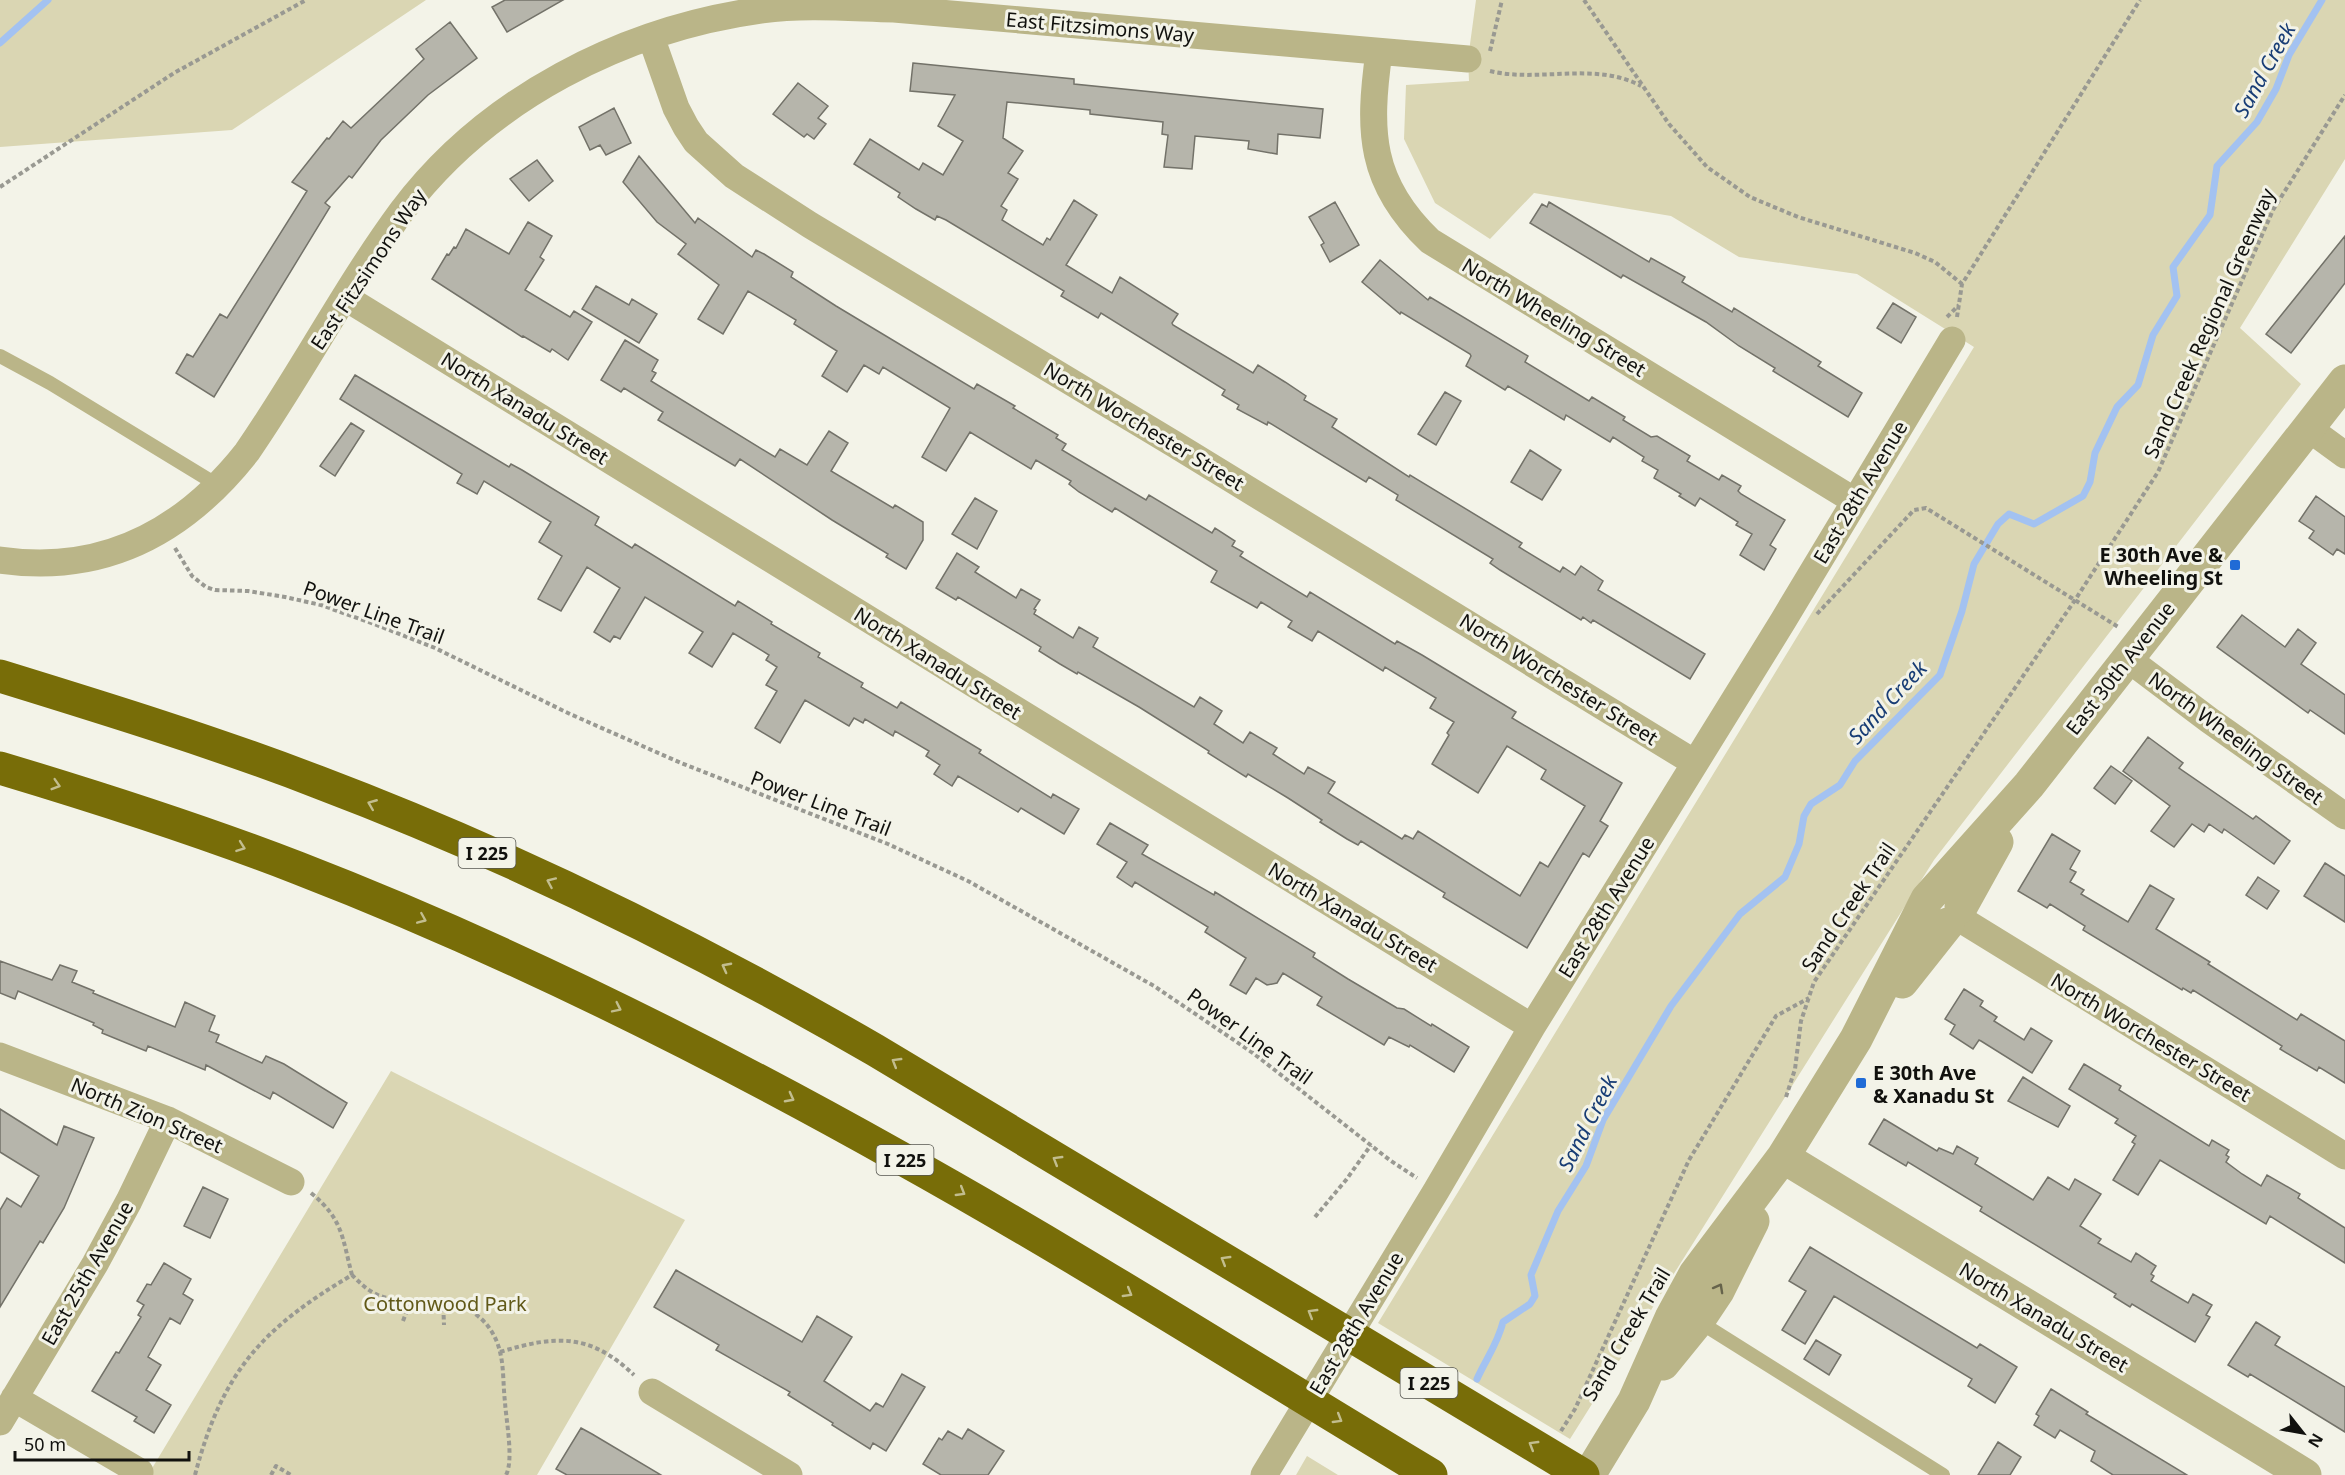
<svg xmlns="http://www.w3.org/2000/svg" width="2345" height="1475" viewBox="0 0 2345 1475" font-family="'Noto Sans',sans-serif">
	<rect width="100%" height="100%" fill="#f3f3e8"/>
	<path fill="#dad6b3" d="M0,0H426L232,130L0,147Z
		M1476,0H2345V159L2240,328L2301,384L1934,860L1570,1439L1378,1323L1974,347L1857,274L1739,257L1671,216L1534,193L1490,239L1435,203L1404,139L1406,85L1469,81L1468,59Z
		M391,1071L685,1220L537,1475H148Z
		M1307,1456L1338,1475H1296Z"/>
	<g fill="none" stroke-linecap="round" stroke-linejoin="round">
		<path stroke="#a3c2f1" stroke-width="7" d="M0,43L48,0
			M1477,1379C1486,1359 1498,1343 1503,1322L1530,1304L1535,1296L1531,1275L1558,1211L1586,1166L1603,1120L1671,1006L1740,914L1785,877L1799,844L1804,816L1811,804L1840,785L1855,761L1940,675L1962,611L1974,564L1998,524L2009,514L2034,524L2083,496L2090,482L2095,453L2117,407L2138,385L2153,335L2177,296L2173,267L2210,215L2217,166L2257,122L2276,89L2289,55L2322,0"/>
	</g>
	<path fill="#b6b5ab" stroke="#737269" stroke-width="1.5" d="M505,0H563L507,32L492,7Z
		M450,22L477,58L428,95L381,140L352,178L349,176L325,203L330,207L214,397L176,373L187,354L193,357L220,314L227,318L307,191L292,182L327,138L329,139L343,121L351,128L424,59L416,49Z
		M913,63L1074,79V84L1323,109L1320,138L1278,134L1277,154L1248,149L1249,141L1195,136L1192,169L1164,167L1168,135L1162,134L1163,122L1090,114V110L1007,102L1003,138L1023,151L1008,173L1018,179L1001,206L1007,210L1002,220L1043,245L1047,238L1050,240L1074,200L1097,215L1066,265L1112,293L1120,277L1178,314L1172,323L1173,325L1253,373L1258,365L1285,382L1306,396L1304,400L1337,419L1332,427L1409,477L1410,475L1522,543L1519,547L1560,572L1563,567L1575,575L1581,566L1603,581L1598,590L1705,654L1690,679L1593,620L1591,623L1583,617L1581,620L1500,570L1490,563L1493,559L1396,500L1398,495L1369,477L1366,482L1268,422L1267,425L1237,409L1239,405L1222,395L1225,390L1101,313L1098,318L1061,296L1064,291L946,220L937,216L935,220L916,209L898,197L900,193L854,164L870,139L919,170L923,163L943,175L963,141L938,126L955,95L910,91Z
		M798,83L828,106L818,118L826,124L814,139L807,134L804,137L773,114Z
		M614,108L631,143L606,155L600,145L590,150L579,127Z
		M639,156L695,223L698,218L752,257L756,250L764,254L793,272L791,277L836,306L974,389L977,384L1015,406L1013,408L1058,435L1056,438L1066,444L1062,450L1146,500L1149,495L1212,533L1215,528L1235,541L1232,546L1243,552L1240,556L1307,597L1310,592L1395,644L1397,641L1422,655L1516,712L1512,718L1622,783L1600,821L1608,826L1589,857L1583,853L1527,948L1443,897L1445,893L1380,853L1361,841L1358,845L1347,839L1320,822L1322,820L1288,798L1248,774L1246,777L1208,753L1209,751L1139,707L1078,672L1077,674L1060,664L1039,651L1041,647L958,597L956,600L936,588L957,553L979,567L975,572L1016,598L1021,589L1040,600L1034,609L1036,610L1034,614L1073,638L1079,627L1098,638L1093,647L1194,707L1200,697L1222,711L1214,724L1243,743L1250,732L1277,748L1273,754L1304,774L1308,767L1335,782L1328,793L1402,839L1405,835L1413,839L1418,831L1520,896L1540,862L1548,867L1585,806L1541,779L1546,770L1507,746L1478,793L1432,764L1449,735L1447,733L1454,722L1430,708L1436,698L1385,667L1383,671L1318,631L1312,641L1288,627L1292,621L1261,602L1257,608L1211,582L1217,571L1115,508L1112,512L1079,492L1069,484L1071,481L1036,460L1031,469L970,432L946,471L922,457L950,408L883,367L879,374L864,365L847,392L822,376L837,351L794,324L796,320L748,291L723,334L698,319L719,285L678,254L686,244L657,222L623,182Z
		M537,160L553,181L529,201L510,179Z
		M1335,202L1359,245L1330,262L1321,245L1324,243L1309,217Z
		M1549,202L1649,262L1651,258L1685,277L1682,282L1732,312L1734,308L1821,362L1818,366L1862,393L1848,417L1773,371L1775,368L1739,346L1706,322L1623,275L1621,278L1530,223L1542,204L1547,207Z
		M528,222L552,236L540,257L544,260L525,290L570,317L574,311L592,322L568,360L552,349L550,352L523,336L522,337L432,279L447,254L449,255L454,247L456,248L466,229L509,254Z
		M2345,236V283L2291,353L2266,334Z
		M1380,260L1428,300L1430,297L1528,356L1525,362L1589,401L1592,397L1625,417L1623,420L1651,437L1657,436L1690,456L1687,461L1719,480L1722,475L1741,486L1738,491L1741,494L1785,520L1770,545L1776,549L1764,570L1740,555L1752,534L1736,525L1738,522L1700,498L1695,506L1679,496L1681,494L1654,478L1658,470L1642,461L1644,457L1613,437L1610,442L1566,415L1564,420L1508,386L1505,390L1466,366L1471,356L1470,354L1401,312L1400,314L1362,282Z
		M596,286L629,305L632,299L657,314L639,343L582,309Z
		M1893,303L1916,317L1901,343L1877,328Z
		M625,340L658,360L652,371L656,373L651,381L775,457L780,449L807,465L829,431L848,443L831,471L893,508L895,505L923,522V540L906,569L886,557L888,554L832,520L740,459L735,466L658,420L663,412L624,388L621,392L601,380Z
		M355,375L509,467L511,464L522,470L599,517L595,525L632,548L635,544L735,606L738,601L772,622L771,624L820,653L818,657L863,683L861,687L897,708L901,702L981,750L979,753L1051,798L1053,794L1079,809L1064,834L1021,808L1018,812L958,776L952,786L934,774L940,765L926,756L929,751L895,731L893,736L865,719L863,723L854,718L849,726L805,700L780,743L755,728L777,691L766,685L777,667L766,660L769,655L733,633L712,667L689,653L703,632L645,597L620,639L614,636L610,642L594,632L620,588L587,567L561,611L538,599L562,556L539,542L551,522L484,481L477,494L457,483L462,474L340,399Z
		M1445,392L1461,401L1436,445L1418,434Z
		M351,423L364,431L335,476L320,466Z
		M1530,450L1561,470L1542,500L1511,482Z
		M2316,496L2345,517V554L2337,549L2333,555L2309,538L2314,531L2299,521Z
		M975,498L997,511L977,549L952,534Z
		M2242,615L2285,647L2298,629L2316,643L2301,664L2345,695V734L2310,710L2308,713L2217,647Z
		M2148,737L2183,763L2179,768L2253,819L2256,816L2290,841L2274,864L2224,829L2222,833L2209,824L2204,832L2192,824L2174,847L2151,831L2170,806L2123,771Z
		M2111,766L2132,781L2115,804L2094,788Z
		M1110,823L1148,845L1142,854L1214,895L1215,892L1315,953L1313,957L1348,979L1397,1008L1404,1009L1431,1026L1432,1024L1469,1047L1454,1072L1410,1045L1409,1047L1389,1037L1384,1045L1317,1005L1322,997L1283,973L1277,983L1267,985L1256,978L1246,994L1230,985L1246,958L1205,932L1208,927L1135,882L1132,887L1117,877L1127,862L1097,844Z
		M2052,834L2080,851L2070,869L2076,872L2070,882L2084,890L2081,894L2128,922L2150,885L2174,899L2156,929L2210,962L2208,964L2297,1020L2301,1014L2345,1041V1083L2319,1067L2317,1071L2280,1049L2282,1046L2193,990L2191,993L2183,988L2182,990L2083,930L2085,926L2050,904L2047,908L2018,891Z
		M2325,863L2345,876V922L2304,896Z
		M2258,877L2279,891L2267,909L2246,895Z
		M0,961L52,980L60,965L77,971L72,982L94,991L93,993L175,1027L185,1002L215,1016L209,1031L219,1035L216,1042L262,1063L266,1056L284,1064L347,1103L333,1128L273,1092L270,1099L206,1065L205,1070L148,1046L146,1051L102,1033L103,1030L93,1025L94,1023L18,991L15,999L0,993Z
		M1964,989L1983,1001L1980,1006L1997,1017L1994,1021L2024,1040L2031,1028L2052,1041L2032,1073L1981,1041L1979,1040L1973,1049L1950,1034L1955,1025L1945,1019Z
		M2084,1064L2121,1086L2119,1090L2209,1146L2212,1140L2229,1150L2226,1155L2229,1157L2226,1162L2242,1174L2261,1186L2267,1175L2300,1194L2298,1198L2345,1228V1263L2270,1216L2266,1224L2160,1160L2138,1195L2113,1180L2135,1144L2132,1142L2136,1136L2115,1123L2118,1119L2069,1089Z
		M2023,1077L2070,1106L2058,1127L2008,1101Z
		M0,1109L57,1145L64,1126L94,1138L64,1208L43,1243L40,1241L0,1307V1210L7,1198L21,1207L39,1176L0,1152Z
		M1884,1119L1937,1151L1939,1148L1953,1154L1957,1146L1978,1158L1975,1164L2033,1200L2048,1177L2069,1190L2075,1179L2101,1194L2080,1226L2101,1239L2098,1243L2131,1262L2136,1253L2156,1266L2151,1274L2154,1276L2151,1281L2188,1303L2193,1294L2212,1305L2206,1315L2210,1317L2195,1342L2132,1304L2130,1307L2114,1297L2116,1294L1980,1211L1982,1207L1908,1162L1906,1166L1869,1144Z
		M203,1187L228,1199L210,1238L184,1226Z
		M1810,1247L1977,1348L1980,1344L2017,1367L1995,1403L1968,1386L1972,1379L1834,1296L1805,1344L1782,1330L1806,1291L1789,1281Z
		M164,1263L191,1279L183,1294L193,1300L180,1324L170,1318L148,1357L161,1365L146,1390L171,1405L154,1433L134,1421L137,1417L92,1391L116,1352L119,1353L141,1317L138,1315L144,1305L137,1301L147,1284L151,1285Z
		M676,1270L802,1342L817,1316L852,1337L824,1381L870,1411L876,1403L883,1407L902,1374L925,1387L886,1451L873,1443L870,1449L832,1425L833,1423L788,1395L790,1392L716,1350L719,1345L654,1307Z
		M2256,1322L2280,1337L2275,1345L2345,1387V1432L2250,1374L2248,1377L2228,1365Z
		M1816,1340L1841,1355L1829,1375L1804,1359Z
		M2051,1389L2088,1412L2086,1414L2187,1475H2113L2091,1461L2095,1451L2060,1430L2055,1438L2034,1425L2039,1416L2036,1414Z
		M581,1428L592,1434L661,1475H567L556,1469Z
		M968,1429L1004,1451L988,1475H941L923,1464L939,1438L942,1440L948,1431L962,1439Z
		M1998,1442L2021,1457L2010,1475H1978Z"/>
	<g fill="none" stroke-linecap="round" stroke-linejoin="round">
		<path stroke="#999992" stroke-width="4" stroke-dasharray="4.5 3" stroke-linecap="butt" d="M1584,0L1669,124L1707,167L1750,197L1798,217L1915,253L1935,262L1962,284
			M1490,51L1502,0
			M1490,71C1539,83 1595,61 1641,86
			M0,187L174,73L306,0
			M1947,317L1959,305
			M1957,317L1962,284L2140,0
			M175,548L192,576L206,587L215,590L248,591L285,597L321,605L374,624L435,648L570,714L681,763L888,844L968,881L1154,986L1253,1053L1391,1161L1417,1178
			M1817,614L1914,510L1926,508L2120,628
			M1786,1097L1795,1069L1801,1021L1814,982L2075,600L2158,472L2273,210L2345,95
			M311,1193C343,1219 342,1237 352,1275
			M1315,1217L1346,1180L1371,1145
			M443,1300L444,1325
			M403,1321L408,1308L407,1299
			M500,1352C556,1335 590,1333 634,1375
			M1561,1431L1575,1409L1689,1160L1776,1016L1809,998
			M195,1475C222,1372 262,1328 352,1275C360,1283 367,1290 378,1295C413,1309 444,1287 479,1317C489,1325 497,1338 500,1352C504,1367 503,1386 505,1402C506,1420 514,1460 506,1475
			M271,1475L276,1466L291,1475"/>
		<path stroke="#bab588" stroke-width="14" d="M0,356L50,383L219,486
			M1698,1321L1943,1475"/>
		<path stroke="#bab588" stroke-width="27" d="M651,37L676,108L686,127L696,142L734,176L810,225L1174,444L1695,763
			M1379,52C1368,131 1369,183 1430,241L1855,501
			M346,298L1532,1027
			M2308,428L2345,455
			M0,560C103,575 184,532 247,452C301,374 346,287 402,211C487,98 624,29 762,10C806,4 850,8 894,9L1468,59
			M2128,659L2209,720L2345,816
			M1957,917L2345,1156
			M0,1056L168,1120L291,1182
			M652,1392L789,1475
			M14,1398L140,1472
			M0,1422L95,1264L129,1201L168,1120
			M1264,1475L1436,1191L1532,1027L1783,621L1952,340"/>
		<path stroke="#bab588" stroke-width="33" d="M1961,907L1997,842
			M1902,982L1948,924
			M1783,1157L2305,1475
			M1663,1364L1698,1321L1718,1291L1753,1221
			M1589,1475L1634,1401L1671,1318L1695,1274L1783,1157L1856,1039L1927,899L2029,785L2345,381"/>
		<path stroke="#786d08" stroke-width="33" d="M0,676C107,709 214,742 318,782C511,855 697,947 875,1050L1583,1475
			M0,768C100,798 200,830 298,868C505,948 705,1048 899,1157C1079,1257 1254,1369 1431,1475"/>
	</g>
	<defs><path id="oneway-chevron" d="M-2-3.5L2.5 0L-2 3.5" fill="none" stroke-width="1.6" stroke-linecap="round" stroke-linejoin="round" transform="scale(1.5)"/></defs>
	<g stroke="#c2bd8e">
		<use href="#oneway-chevron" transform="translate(56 785) rotate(17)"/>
		<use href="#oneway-chevron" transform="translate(372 804) rotate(-158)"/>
		<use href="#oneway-chevron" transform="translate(241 847) rotate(20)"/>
		<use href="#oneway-chevron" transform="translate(551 882) rotate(-156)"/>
		<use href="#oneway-chevron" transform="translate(422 919) rotate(23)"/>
		<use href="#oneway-chevron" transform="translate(726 967) rotate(-152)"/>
		<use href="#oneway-chevron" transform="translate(617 1008) rotate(26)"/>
		<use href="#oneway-chevron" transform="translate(896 1062) rotate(-149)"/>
		<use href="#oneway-chevron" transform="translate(790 1098) rotate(28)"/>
		<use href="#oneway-chevron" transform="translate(1057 1160) rotate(-149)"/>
		<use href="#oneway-chevron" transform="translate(961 1192) rotate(31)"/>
		<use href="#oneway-chevron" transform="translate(1225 1260) rotate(-149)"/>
		<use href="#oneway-chevron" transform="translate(1128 1293) rotate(31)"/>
		<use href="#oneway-chevron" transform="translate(1312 1313) rotate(-149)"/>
		<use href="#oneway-chevron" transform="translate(1338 1419) rotate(31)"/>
		<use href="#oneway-chevron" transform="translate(1533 1445) rotate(-149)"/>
	</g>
	<use stroke="#66634b" href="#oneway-chevron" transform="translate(1719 1288) rotate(-61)"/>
	<g fill="#206bd6" stroke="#f3f3e8" stroke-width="2">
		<rect x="2229" y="559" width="12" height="12" rx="3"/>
		<rect x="1855" y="1077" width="12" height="12" rx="3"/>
	</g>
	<g text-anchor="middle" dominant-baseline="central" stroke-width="6" stroke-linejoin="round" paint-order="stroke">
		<g fill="#f3f3e8" stroke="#55554f" stroke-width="1.5">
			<rect x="458.5" y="838" width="57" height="30" rx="4.5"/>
			<rect x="876.5" y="1145" width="57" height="30" rx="4.5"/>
			<rect x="1400.5" y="1368" width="57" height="30" rx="4.5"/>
		</g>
		<g font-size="18" font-weight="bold" fill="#11110e">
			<text x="487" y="853">I 225</text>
			<text x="905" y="1160">I 225</text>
			<text x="1429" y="1383">I 225</text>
		</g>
		<g font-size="20" fill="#11110e" stroke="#f3f3e8">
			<text transform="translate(1100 27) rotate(5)">East Fitzsimons Way</text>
			<text transform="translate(368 269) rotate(-56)">East Fitzsimons Way</text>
			<text transform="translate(1554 317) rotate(31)">North Wheeling Street</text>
			<text transform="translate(2209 323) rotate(-66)">Sand Creek Regional Greenway</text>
			<text transform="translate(525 408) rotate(32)">North Xanadu Street</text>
			<text transform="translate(1144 426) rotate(31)">North Worchester Street</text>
			<text transform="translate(1860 492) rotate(-59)">East 28th Avenue</text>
			<text transform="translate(374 612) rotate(20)">Power Line Trail</text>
			<text transform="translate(938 663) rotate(32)">North Xanadu Street</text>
			<text transform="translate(2120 668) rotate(-52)">East 30th Avenue</text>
			<text transform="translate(1559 679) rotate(32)">North Worchester Street</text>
			<text transform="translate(2236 738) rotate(36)">North Wheeling Street</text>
			<text transform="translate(821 803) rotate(21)">Power Line Trail</text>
			<text transform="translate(1606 907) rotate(-58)">East 28th Avenue</text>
			<text transform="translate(1848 907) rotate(-56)">Sand Creek Trail</text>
			<text transform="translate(1353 917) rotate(31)">North Xanadu Street</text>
			<text transform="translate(1250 1036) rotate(36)">Power Line Trail</text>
			<text transform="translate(2151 1037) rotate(31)">North Worchester Street</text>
			<text transform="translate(147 1115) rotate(23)">North Zion Street</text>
			<text transform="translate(87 1273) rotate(-60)">East 25th Avenue</text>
			<text transform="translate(2044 1317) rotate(31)">North Xanadu Street</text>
			<text transform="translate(1356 1323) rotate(-59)">East 28th Avenue</text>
			<text transform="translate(1626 1334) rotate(-59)">Sand Creek Trail</text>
		</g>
		<g font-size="20" font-weight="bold" fill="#11110e" stroke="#f3f3e8" text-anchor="end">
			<text x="2223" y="554">E 30th Ave &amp;<tspan x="2223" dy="23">Wheeling St</tspan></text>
			<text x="1873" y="1072" text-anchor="start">E 30th Ave<tspan x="1873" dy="23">&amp; Xanadu St</tspan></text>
		</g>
		<g font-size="20" fill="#615918" stroke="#f3f3e8">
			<text x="445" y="1303">Cottonwood Park</text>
		</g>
		<g font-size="21" font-style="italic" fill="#183d75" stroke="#f3f3e8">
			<text transform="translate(2264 70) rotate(-61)">Sand Creek</text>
			<text transform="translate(1887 702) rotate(-47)">Sand Creek</text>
			<text transform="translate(1587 1123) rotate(-63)">Sand Creek</text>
		</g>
	</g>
	<g transform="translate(2303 1433) rotate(121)" stroke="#f3f3e8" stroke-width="4.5" paint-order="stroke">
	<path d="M0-4.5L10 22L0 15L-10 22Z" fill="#11110e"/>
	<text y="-9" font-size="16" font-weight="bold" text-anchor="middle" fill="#11110e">N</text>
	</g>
	<path d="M15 1451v9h174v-9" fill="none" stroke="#11110e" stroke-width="3"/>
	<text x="24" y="1451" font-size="18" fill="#11110e" stroke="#f3f3e8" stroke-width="4.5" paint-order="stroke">50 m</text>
</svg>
